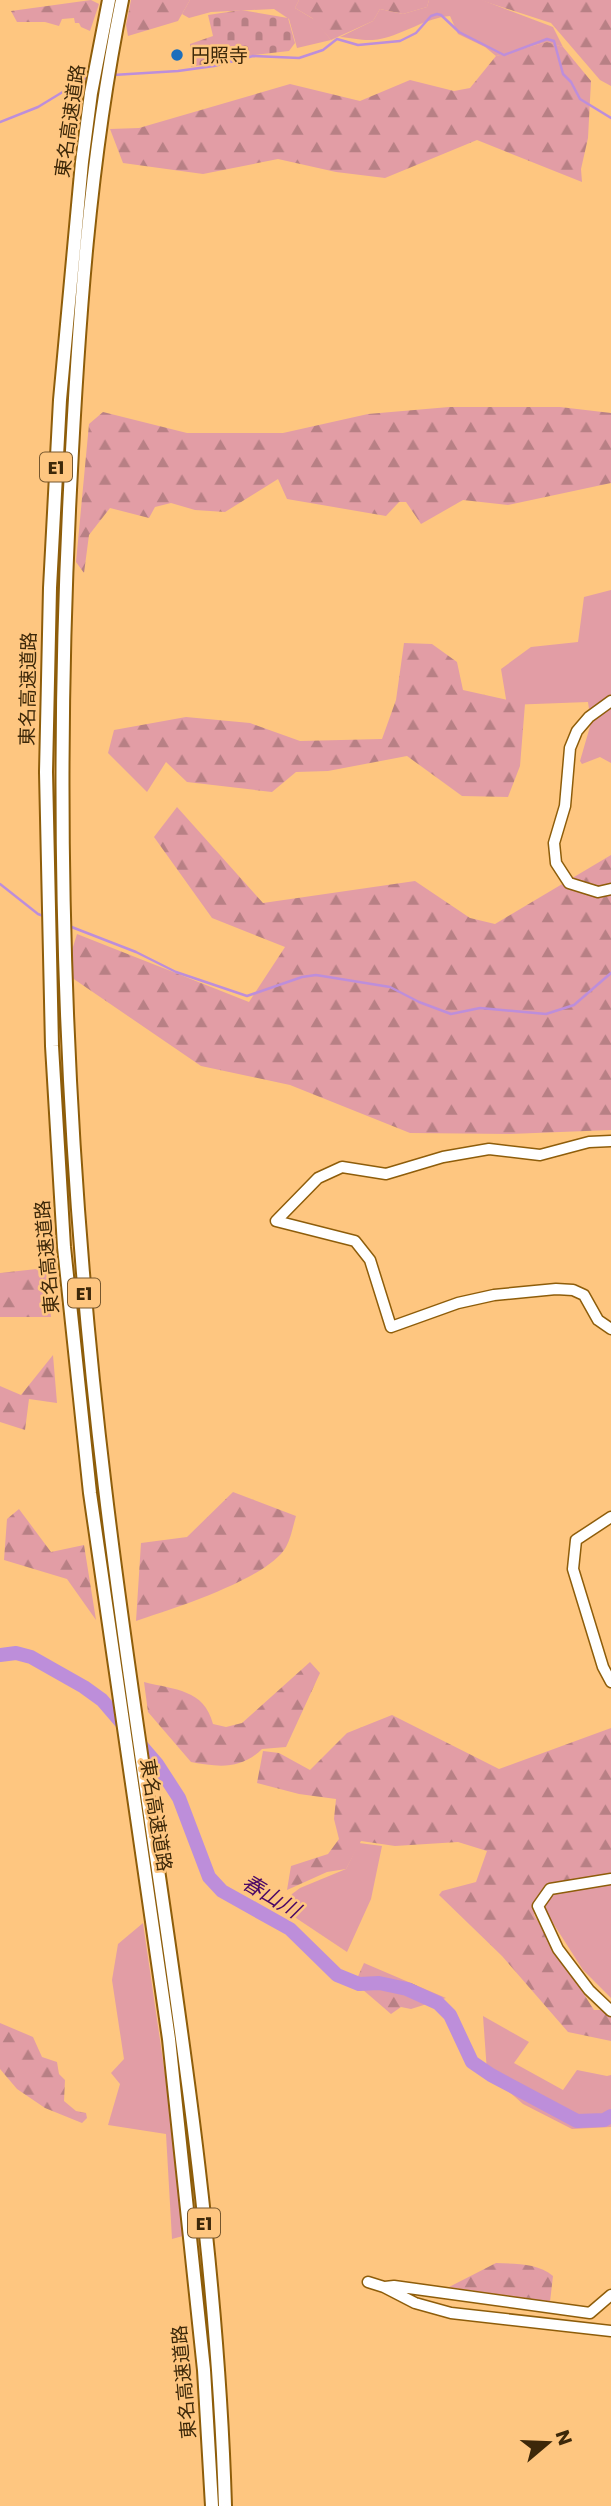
<svg xmlns="http://www.w3.org/2000/svg" width="611" height="2506" viewBox="0 0 611 2506" font-family="Poppins,'Noto Sans JP',sans-serif">
	<defs>
		<pattern id="forest-firs" width="22" height="20" patternUnits="userSpaceOnUse" patternTransform="scale(1.75)"><rect width="22" height="20" fill="#e29da5"/><path d="M5 1l3.5 6h-7zM16 11l3.5 6h-7z" fill="#b88085"/></pattern>
		<pattern id="cemetery-stones" width="16" height="16" patternUnits="userSpaceOnUse" patternTransform="scale(1.75)"><rect width="16" height="16" fill="#e29da5"/><path d="M2 7V4a2 2 0 0 1 4 0v3zM10 15v-3a2 2 0 0 1 4 0v3z" fill="#b88085"/></pattern>
	</defs>
	<rect width="100%" height="100%" fill="#fec680"/>
	<path fill="#e29da5" d="M190,0H299L295,8L315,20L331,40L297,48L289,19L274,9L211,12L189,18L182,14Z
		M429,0H482L553,27L563,47L547,42L496,56L485,47L458,34L450,16C425,18 405,34 380,39C368,42 352,38 340,37L373,21L380,9L403,14L427,7Z
		M611,590V763L600,757L582,764L580,761L591,723L588,702L507,705L501,669L531,647L578,642L584,597Z
		M359,1843L382,1846L371,1899L347,1952L284,1910L292,1894L300,1888L346,1869Z
		M611,1879V1998L583,1970L544,1909L549,1896Z
		M143,1923L181,2184L183,2236L172,2239L166,2134L108,2125L120,2084L111,2073L124,2059L112,1980L118,1944Z
		M483,2016L529,2042L514,2063L563,2090L577,2070L607,2076L611,2075V2127L572,2129L523,2104L487,2072Z"/>
	<path fill="url(#forest-firs)" d="M91,0L99,4L90,31L81,27L79,23H75L74,18L62,19L59,26L45,22H17L11,11Z
		M131,0H190L178,21L128,36L126,25Z
		M299,0H429L427,7L403,14L380,9L373,21L331,40L312,18L295,8Z
		M480,0H611V86L600,80L551,23Z
		M547,42L563,47L591,81L588,138L581,169L582,182L477,140L385,178L336,172L278,159L203,174L123,163L110,129L139,128L290,84L360,101L410,80L454,91L470,88L496,56Z
		M449,407H560L611,413V483L508,505L463,500L421,524L406,502H399L386,516L287,499L278,479L225,512L195,510L171,503L155,507L149,518L110,508L89,535L84,573L76,562L89,424L103,412L187,433H283L368,414Z
		M404,643L432,644L457,662L463,690L525,704L520,766L508,797L462,796L407,756L328,771L296,772L272,792L187,782L166,762L147,792L108,753L114,730L186,717L250,723L300,741L382,739L396,700Z
		M177,807L263,903L415,881L470,918L495,924L611,855V1130L510,1134L410,1133L290,1085L201,1066L65,973L77,934L249,1002L285,947L212,918L154,837Z
		M46,1268L51,1317H0V1273Z
		M53,1355L57,1403L29,1399L25,1430L0,1422V1386L21,1395Z
		M233,1492L296,1516C293,1526 291,1538 286,1547C268,1579 172,1609 136,1621L141,1543L187,1537Z
		M19,1509L51,1552L84,1545L96,1620L67,1579L4,1560L7,1519Z
		M310,1662L320,1673L286,1747L262,1749C241,1770 218,1767 191,1762L148,1712L144,1682C175,1690 204,1689 213,1724L226,1727L242,1723Z
		M392,1715L499,1769L611,1728V1873L549,1886L534,1915L594,2010H611V2041L568,2032L502,1956L439,1895L442,1891L476,1882L487,1851L458,1842L395,1846L361,1841L346,1869L327,1872L287,1890L291,1866L328,1854L339,1839L334,1819L336,1799L299,1794L257,1783L263,1751L279,1753L310,1770L347,1733Z
		M364,1963L446,1998L411,2009L401,2007L391,2014L355,1983Z
		M0,2023L33,2037L42,2057L57,2062L59,2074L65,2080L64,2101L76,2111L86,2113L87,2118L82,2123L45,2108L17,2089L0,2069Z
		M496,2263C515,2264 538,2263 553,2276L550,2302L449,2287Z"/>
	<path fill="url(#cemetery-stones)" d="M241,10L288,18L295,43L289,51L245,56L191,67L190,44L213,36L208,15Z"/>
	<g fill="none" stroke-linecap="round" stroke-linejoin="round">
		<path stroke="#bd8eda" stroke-width="2.5" d="M113,75L178,71L214,66L253,56L299,58L323,50L337,39L358,45L400,41L416,33L431,16L437,14L441,15L459,32L504,55L547,39L554,41L563,74L571,82L580,99L611,118
			M0,122L38,107L89,76
			M0,884L38,914L46,917
			M69,926L136,952L176,972L247,996L302,977L316,975L390,987L419,1002L451,1014L480,1008L546,1014L574,1005L611,973"/>
		<path stroke="#bd8eda" stroke-width="14" d="M0,1655L16,1653L31,1657L84,1687L102,1700L157,1764L179,1798L209,1877L222,1891L290,1929L337,1975L359,1984L379,1983L407,1989L438,2003L450,2015L472,2062L491,2075L577,2121L604,2120L611,2116"/>
		<defs>
			<path id="secondary" d="M611,701L589,717L577,731L570,748L565,806L554,843L556,863L569,883L598,892L611,889
				M611,1141L589,1142L540,1155L489,1149L443,1157L386,1174L342,1167L318,1178L276,1221L355,1241L370,1260L391,1327L458,1303L494,1295L556,1289L573,1290L584,1295L598,1320L611,1329
				M611,1517L576,1540L573,1569L603,1667L611,1682
				M611,1879L550,1889L538,1906L558,1949L589,1990L611,2011
				M368,2282L384,2287L415,2303L451,2313L611,2331
				M385,2287L394,2286L590,2313L611,2295"/>
			<path id="highway" d="M109,0L91,93L82,162L60,400L50,588L46,772L52,1046L64,1247L90,1493L169,2039L204,2370L212,2506
				M122,0C89,161 78,327 70,490C53,824 65,1157 105,1488C145,1827 215,2164 225,2506"/>
		</defs>
		<use href="#secondary" stroke="#8e5d0a" stroke-width="13"/>
		<use href="#highway" stroke="#8e5d0a" stroke-width="16"/>
		<use href="#secondary" stroke="#fff" stroke-width="10"/>
		<use href="#highway" stroke="#fff" stroke-width="12"/>
	</g>
	<circle fill="#1c6ebc" stroke="#fec680" stroke-width="2.5" cx="177" cy="55" r="7"/>
	<g text-anchor="middle" dominant-baseline="central" stroke-width="5" stroke-linejoin="round" paint-order="stroke">
		<g fill="#fec680" stroke="#77572d" stroke-width="2">
			<rect x="40" y="452.5" width="32" height="29" rx="5"/>
			<rect x="68" y="1278.5" width="32" height="29" rx="5"/>
			<rect x="188" y="2208.5" width="32" height="29" rx="5"/>
		</g>
		<g font-size="18" font-weight="bold" fill="#3d2809">
			<text x="56" y="467">E1</text>
			<text x="84" y="1293">E1</text>
			<text x="204" y="2223">E1</text>
		</g>
		<g font-size="19" fill="#3d2809" stroke="#fec680" text-anchor="start">
			<text x="191" y="55">円照寺</text>
		</g>
		<g font-size="19" fill="#3d2809" stroke="#fec680">
			<text transform="translate(70 121) rotate(-82)">東名高速道路</text>
			<text transform="translate(28 689) rotate(-89)">東名高速道路</text>
			<text transform="translate(47 1257) rotate(-95)">東名高速道路</text>
			<text transform="translate(156 1815) rotate(81)">東名高速道路</text>
			<text transform="translate(184 2382) rotate(-95)">東名高速道路</text>
		</g>
		<g font-size="21" font-style="italic" fill="#4a0766" stroke="#fec680">
			<text transform="translate(271 1896) rotate(31)">春山川</text>
		</g>
	</g>
	<g transform="translate(548 2443) rotate(71)" stroke="#fec680" stroke-width="5" paint-order="stroke">
	<path d="M0-5L12 26L0 18L-12 26Z" fill="#3d2809"/>
	<text y="-10" font-size="19" font-weight="bold" text-anchor="middle" fill="#3d2809">N</text>
	</g>
</svg>
